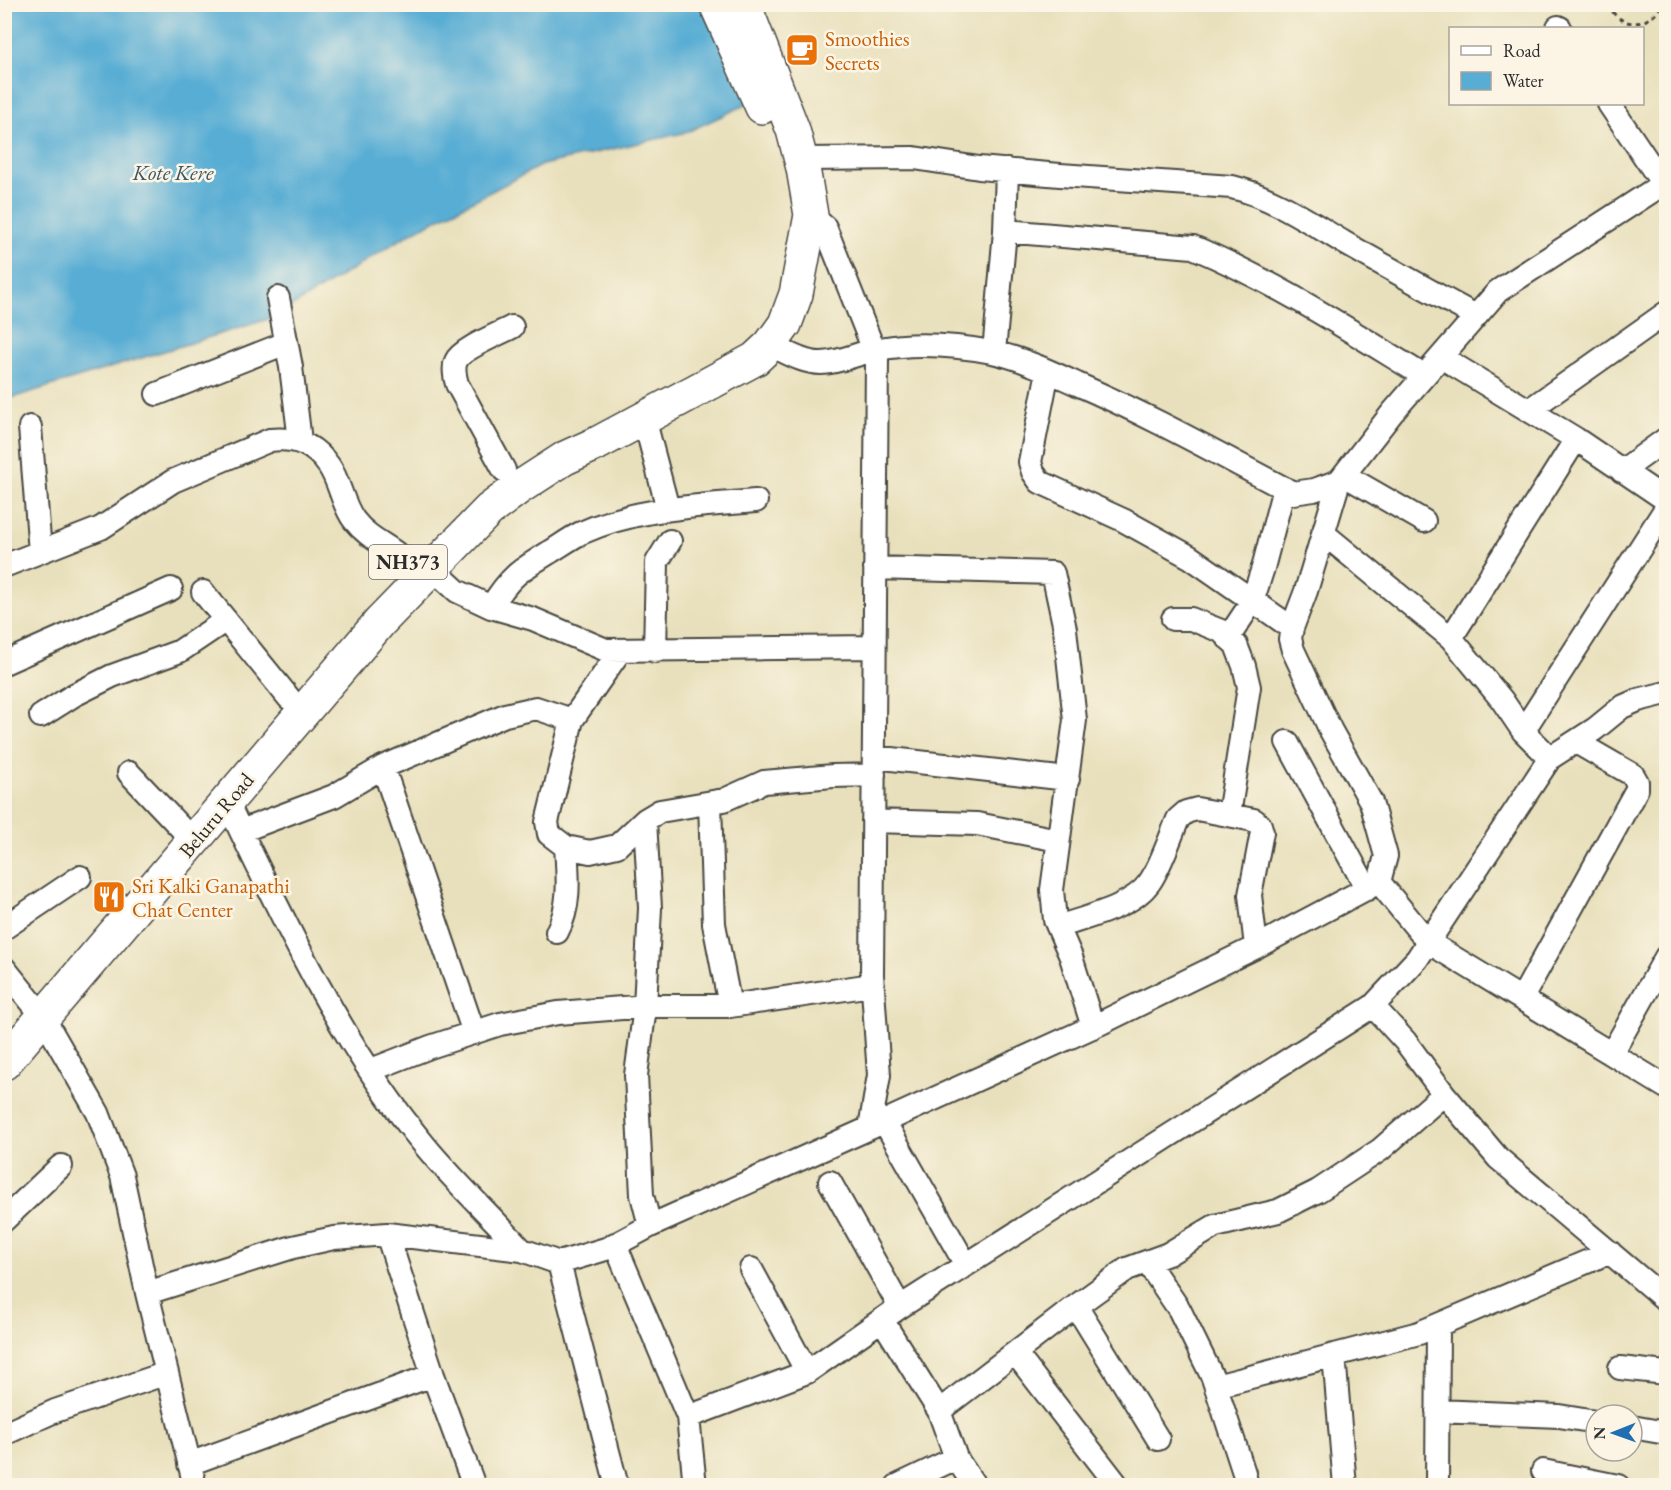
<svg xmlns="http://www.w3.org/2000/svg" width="1671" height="1490" viewBox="0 0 1671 1490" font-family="'EB Garamond',serif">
	<rect width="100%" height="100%" fill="#fcf5e5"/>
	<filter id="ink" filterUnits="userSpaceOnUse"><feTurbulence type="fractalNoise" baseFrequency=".0167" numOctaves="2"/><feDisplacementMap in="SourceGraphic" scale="12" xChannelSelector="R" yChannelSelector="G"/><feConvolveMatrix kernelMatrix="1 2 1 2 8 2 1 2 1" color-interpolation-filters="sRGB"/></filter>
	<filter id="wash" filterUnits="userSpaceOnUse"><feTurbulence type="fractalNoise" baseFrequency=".008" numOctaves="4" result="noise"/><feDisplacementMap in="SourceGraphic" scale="24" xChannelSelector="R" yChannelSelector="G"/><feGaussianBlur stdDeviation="1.35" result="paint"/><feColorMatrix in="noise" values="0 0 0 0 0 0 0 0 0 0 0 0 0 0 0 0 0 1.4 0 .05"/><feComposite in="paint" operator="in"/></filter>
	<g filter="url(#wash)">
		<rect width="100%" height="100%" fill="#e8e0bc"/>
		<path fill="#58add4" stroke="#426c80" stroke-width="1.5" d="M5,5H700L752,102L687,132L542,165L409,234L275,317L5,400Z"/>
	</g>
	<g filter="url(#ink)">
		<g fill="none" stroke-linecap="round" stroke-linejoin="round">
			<defs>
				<path id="minor" d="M1558,27L1560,28
					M1609,104L1663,184
					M801,159L914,158L979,168L1060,175L1232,187C1273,197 1308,221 1343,242C1387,267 1431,292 1476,316
					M1005,231L1193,247C1274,281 1349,330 1424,376
					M278,298L291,367L300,441
					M770,345C786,352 803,363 821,363C839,363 856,354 874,350C911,342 954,345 992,352C1021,358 1051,372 1077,384C1151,416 1222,456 1293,493L1314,490L1339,481
					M994,352L1005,231L1007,170
					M1441,357L1576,439L1666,500
					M1048,371L1030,462L1033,472L1040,482L1123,520L1190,557L1292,628
					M157,394L286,343
					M1529,410L1666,313
					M644,418L668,509
					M30,427L40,552
					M504,470L457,384C455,377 453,368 456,361C461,349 499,334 512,327
					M1622,471L1666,439
					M1344,475L1424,521
					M1323,533L1451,638L1502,700L1523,731L1550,758
					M4,566L101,528L173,481L270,440C295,437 314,444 329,466C340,482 342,504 354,520C369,540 391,546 408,563
					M432,568L457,591L491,607L533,619L606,650L874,647
					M875,568L1053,573L1065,629L1075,720L1052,890L1055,920L1071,957L1093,1027
					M203,592L289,698
					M491,607C510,576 519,571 550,552C560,546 571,538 581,533C636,508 698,506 756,501
					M1173,619H1191L1221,631L1236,645L1244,666L1249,687L1229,815
					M1228,638L1252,602L1263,568L1284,488
					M1451,638L1576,439
					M620,651L572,720L547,822L549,834L566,847L590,852L617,846L645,820L660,811L724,800L764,782L833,776L874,775
					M655,651L657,562L670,541
					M4,663L171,589
					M41,716L74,695L112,676L180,651L226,620
					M1523,731L1666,508
					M1287,742L1367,889
					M874,757L1068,779
					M383,767L474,1033
					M129,773L181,828
					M227,802C283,920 342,1046 426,1147C455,1182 491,1216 522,1250
					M710,803L714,924L730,1006
					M645,820L650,908L645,1007L636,1075L642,1195L650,1226
					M873,821L977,824L1058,840
					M241,831L334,796L383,767L505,715L536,708L572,720
					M1379,882L1428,942L1666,1087
					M1058,927C1086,917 1131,908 1149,883C1160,868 1170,838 1178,819L1186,812L1197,809L1254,820L1260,825L1262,832L1250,895L1256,947
					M4,928L80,877
					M557,932C571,906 568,877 566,847
					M4,968L33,1004
					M1522,998L1637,789V782L1633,775L1576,742
					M1373,1006L1405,1041L1444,1094L1498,1158L1666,1300
					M43,1017L98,1113L122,1176L147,1293L195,1486
					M1612,1053L1666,957
					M371,1070L430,1047L500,1024L558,1013L648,1006H730L872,985
					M884,1121L966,1265
					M870,1128L1099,1024L1256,947L1379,882L1386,856L1371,802L1331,731L1293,650L1290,639L1292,628L1306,591L1339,481L1392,413L1498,291L1666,182
					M830,1182L900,1307
					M4,1220L61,1166
					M387,1234L433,1375L474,1486
					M615,1244L688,1417L695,1486
					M1147,1262L1179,1309L1213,1378L1244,1473L1247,1486
					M559,1263L617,1486
					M751,1269L807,1372
					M147,1293L293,1247L334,1238L387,1234L522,1250L559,1263L609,1248L650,1226L870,1128L879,1075L872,975L877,358L825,227L811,215
					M1076,1306L1158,1439
					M882,1320L939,1411L956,1458L975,1486
					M1016,1354L1118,1486
					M1334,1355L1345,1486
					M1620,1368L1666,1373
					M1216,1386L1419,1333L1610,1252
					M939,1411L1076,1306L1127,1269L1168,1254L1215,1226L1278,1211L1318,1191L1380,1150L1444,1094
					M1437,1411L1559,1416L1596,1422
					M688,1417L807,1372L900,1307L1373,1006L1417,959L1550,758L1595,729L1622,707L1638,700L1666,693
					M1632,1427L1666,1433
					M4,1434L55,1411L167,1373
					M189,1464L433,1375
					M1543,1471L1618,1486
					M897,1486L956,1458
					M1437,1486L1438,1325"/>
				<path id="highway" d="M716,4L762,107
					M4,1063L380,622L489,510L517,489L565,458L598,443L755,359L770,345L785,324L796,294L811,215L803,168L793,130L744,4"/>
			</defs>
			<use href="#minor" stroke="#474641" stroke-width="26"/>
			<use href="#highway" stroke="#474641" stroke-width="36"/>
			<path stroke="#474641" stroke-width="3" stroke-dasharray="4.5 4.5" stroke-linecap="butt" d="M1608,4C1616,23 1636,29 1653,16C1657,13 1660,8 1663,4"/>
			<use href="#minor" stroke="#fff" stroke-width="22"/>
			<use href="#highway" stroke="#fff" stroke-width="33"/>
		</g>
	</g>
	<defs>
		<symbol id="cafe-square" viewBox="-11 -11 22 22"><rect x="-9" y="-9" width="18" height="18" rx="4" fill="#e8710a" stroke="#fcf5e5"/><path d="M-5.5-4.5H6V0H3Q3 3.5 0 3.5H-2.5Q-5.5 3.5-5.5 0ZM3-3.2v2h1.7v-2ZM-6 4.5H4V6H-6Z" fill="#fff"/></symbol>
		<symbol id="restaurant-square" viewBox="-11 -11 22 22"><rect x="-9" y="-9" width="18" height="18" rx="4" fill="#e8710a" stroke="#fcf5e5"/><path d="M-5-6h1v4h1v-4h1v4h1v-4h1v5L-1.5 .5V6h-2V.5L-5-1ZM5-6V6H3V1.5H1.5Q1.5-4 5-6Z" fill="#fff"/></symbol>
	</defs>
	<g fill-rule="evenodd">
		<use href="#cafe-square" x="783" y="31" width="38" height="38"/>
		<use href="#restaurant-square" x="90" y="878" width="38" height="38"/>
	</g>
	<g text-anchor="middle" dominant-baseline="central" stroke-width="5" stroke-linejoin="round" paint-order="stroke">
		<rect fill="#fcf5e5" stroke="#6a6863" stroke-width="1.5" x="369" y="545" width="78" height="34" rx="4.5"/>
		<g font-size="20" font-weight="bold" fill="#2b2b2b">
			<text x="408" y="562">NH373</text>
		</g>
		<g font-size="21" fill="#c56008" stroke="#fcf5e5" text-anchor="start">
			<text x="825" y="38">Smoothies<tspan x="825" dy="24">Secrets</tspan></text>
			<text x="132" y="885">Sri Kalki Ganapathi<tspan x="132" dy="24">Chat Center</tspan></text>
		</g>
		<g font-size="21" fill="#2b2b2b" stroke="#fcf5e5">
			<text transform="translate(216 815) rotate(-50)">Beluru Road</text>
		</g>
		<g font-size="22" font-style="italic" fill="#3b5866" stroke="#fcf5e5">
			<text x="173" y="172">Kote Kere</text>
		</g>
	</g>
	<rect width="1671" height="1490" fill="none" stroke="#fcf5e5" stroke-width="24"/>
	<rect x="1449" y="27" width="195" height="78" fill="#fcf5e5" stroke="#a8a49b" stroke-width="1.5"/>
	<rect x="1461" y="46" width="30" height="9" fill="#ffffff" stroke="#a8a49b" stroke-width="1.5"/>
	<text x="1503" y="57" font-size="18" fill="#2b2b2b">Road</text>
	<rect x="1461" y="72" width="30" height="18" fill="#58add4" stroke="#a8a49b" stroke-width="1.5"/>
	<text x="1503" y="87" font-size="18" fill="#2b2b2b">Water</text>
	<g transform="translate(1614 1433) rotate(269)"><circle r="28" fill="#fcf5e5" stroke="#a8a49b" stroke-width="1.5"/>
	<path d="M0-4.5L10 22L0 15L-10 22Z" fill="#1f6fb2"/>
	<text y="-9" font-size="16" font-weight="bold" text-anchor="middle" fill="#2b2b2b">N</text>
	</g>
</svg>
